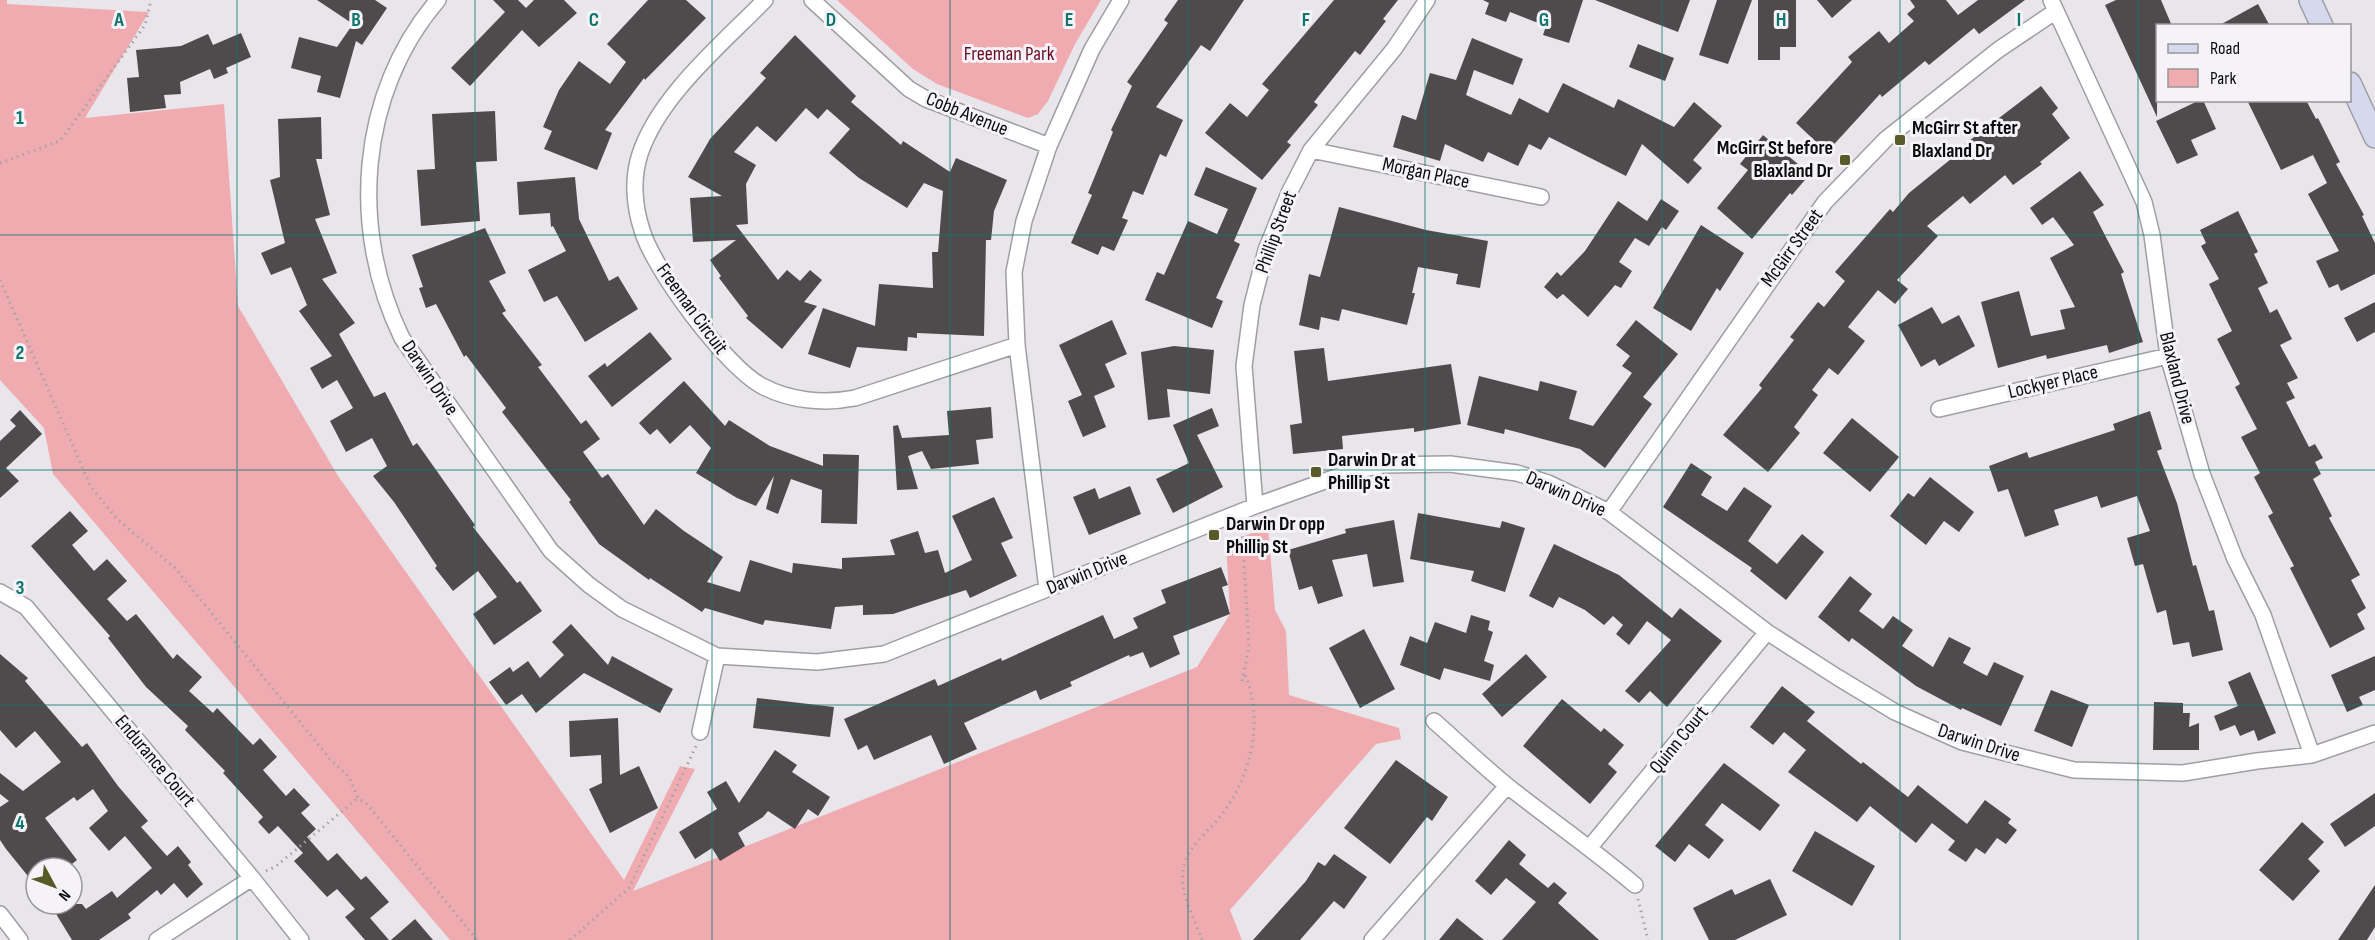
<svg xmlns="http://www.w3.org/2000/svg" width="2375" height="940" viewBox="0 0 2375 940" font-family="'Sofia Sans Condensed',sans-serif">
	<rect width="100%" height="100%" fill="#e8e6ea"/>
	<path fill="#f0abb1" d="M0,0H7V4L149,12L85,118L224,104L238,306L338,476L624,880L680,766L695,769L633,891L1197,667L1230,614L1226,543L1268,527L1275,610L1286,631L1289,695L1399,728L1401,739L1376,744L1230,910L1242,940H450L53,474L44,428L0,380Z
		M837,0H1101L1075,44L1048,101L1038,114L1028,118L937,84L913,69Z"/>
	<path fill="#4f4b4d" d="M317,0H375L387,8L362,45L356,41L340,98L317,92L321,76L291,68L299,37L337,47L353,24Z
		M493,0H518L526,8L534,0H564L577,13L539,47L522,30L470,86L451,68L505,12Z
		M648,0H686L706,18L645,80L644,78L605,130L612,133L597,170L544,149L552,131L543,127L559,90L579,61L610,84L626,62L607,44Z
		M1178,0H1244L1210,51L1201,45L1156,107L1183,120L1166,157L1160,154L1143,195L1133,191L1122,218L1128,220L1114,251L1102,246L1098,255L1071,243L1092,195L1088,193L1113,132L1111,130L1132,86L1127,82L1168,23L1164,20Z
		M1334,0H1398L1383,19L1386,21L1360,55L1355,51L1314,102L1318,105L1287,142L1291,145L1262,180L1205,133L1230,103L1247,117L1269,90L1262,84Z
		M1483,0H1583L1569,43L1543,35L1546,26L1510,12L1506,22L1485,14L1489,3Z
		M1595,0H1690L1678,32Z
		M1717,0H1752L1728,64L1699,55Z
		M1758,0H1796V47H1780V60H1758Z
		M1817,0H1852L1832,18Z
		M1910,0H1946L1958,15L1978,0H2025L1979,34L1974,28L1929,65L1925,61L1882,97L1880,94L1827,152L1796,123L1852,62L1848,57L1879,31L1889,43L1914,21L1907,14L1915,7Z
		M2116,0H2161L2172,26H2157V117L2105,5Z
		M2258,4L2270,26H2218Z
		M241,33L251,57L226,68L228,73L214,79L210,69L180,82L181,94L164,95L166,108L130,112L127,78L139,77L136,50L181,46L208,34L213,45Z
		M795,35L856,96L851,102L901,145L903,141L950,172L956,158L1007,180L994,211L991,240H986L984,336L917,333V338L908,337L907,351L857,347L850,368L808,354L823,308L875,326L879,284L933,288L932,252H938L943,191L924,183L907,208L859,178L829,153L850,129L827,109L818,119L806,108L776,142L757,126L734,152L756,165L746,184L748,224L736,225L778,280L787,270L800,281L810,270L822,280L804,302L817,306L782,349L746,318L748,316L719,278L721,276L710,260L736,240L693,242L690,198L722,196L688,177L710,139L766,78L760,73Z
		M1472,38L1523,59L1513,85L1474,70L1466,95L1511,115L1519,98L1548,113L1563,83L1614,108L1618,99L1674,127L1694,102L1722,126L1693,160L1702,168L1688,184L1642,144L1626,176L1549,137L1541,150L1529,144L1518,166L1488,152L1483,162L1445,144L1440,161L1393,147L1402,115L1416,120L1430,73L1456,80Z
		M1638,44L1674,58L1665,81L1629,67Z
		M2041,86L2058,108L2052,114L2070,138L2040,162L2042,164L2013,185L2005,175L1970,204L1963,196L1927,226L1938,236L1897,280L1908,289L1895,304L1878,290L1848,327L1865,341L1838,375L1829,368L1812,390L1818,395L1794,427L1800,433L1768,472L1723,435L1762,388L1759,385L1794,340L1790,337L1818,302L1824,307L1845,281L1835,272L1890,209L1893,212L1909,193L1967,146L1965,144Z
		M2200,100H2203L2216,129L2191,140L2198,155L2177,164L2156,121Z
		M2247,100H2306L2316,119L2318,118L2340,162L2336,164L2364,215L2362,216L2375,243V274L2341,291L2338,284L2329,288L2316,261L2339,251L2308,194L2327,183L2313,155L2281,170Z
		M495,111L497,161L476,162L480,221L421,226L417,170L435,169L432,114Z
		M321,117L322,159H316L330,215L315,219L337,273L322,279L355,323L339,334L374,397L385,392L413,446L417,443L475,525L473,527L517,583L520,581L542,611L494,645L473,614L497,597L478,571L453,591L435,568L437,566L394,502L373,476L387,466L372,438L346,452L330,421L353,408L337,380L322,389L310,368L332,356L299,311L307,305L291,267L271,275L261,253L285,243L270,180L280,177L278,119Z
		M1763,135L1810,174L1792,195L1790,193L1752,239L1717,208L1748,170L1740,164Z
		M1206,167L1257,188L1234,241L1240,244L1216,298L1223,301L1212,328L1145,300L1157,272L1164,275L1188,221L1217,234L1228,209L1194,195Z
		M2080,171L2104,205L2093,212L2124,272L2121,274L2143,342L2109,353L2107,345L2047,359L2046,355L1998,368L1981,302L2019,291L2031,336L2065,329L2060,310L2075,307L2050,258L2074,245L2053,217L2042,225L2030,208Z
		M575,177L579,219L609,281L618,276L638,309L585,342L557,296L544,302L528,270L566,251L553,226L551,227L550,213L519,215L517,182Z
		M1661,199L1679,211L1666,230L1662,227L1649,246L1635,238L1619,262L1632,271L1621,288L1615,285L1588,317L1563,294L1557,299L1544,287L1557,272L1561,276L1585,251L1618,201L1647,221Z
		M1339,207L1426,230L1488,241L1480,288L1456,284L1458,274L1418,267L1412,293H1415L1407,325L1342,309L1339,321L1321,317L1319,330L1299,325L1309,274L1320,277Z
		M2238,211L2258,252L2254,254L2268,283L2258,288L2270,313L2277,309L2292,339L2280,345L2298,378L2287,383L2295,398L2286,402L2309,447L2315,444L2323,458L2315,462L2321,474L2313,479L2332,516L2329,518L2360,575L2351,580L2366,608L2357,614L2365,629L2330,648L2290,568L2294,566L2268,516L2273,513L2254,477L2260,473L2241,437L2257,429L2235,387L2240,384L2217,339L2232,331L2209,284L2219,279L2201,246L2206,243L2200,230Z
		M1701,225L1744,253L1720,291L1717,288L1691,331L1653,308Z
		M485,228L506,273L489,281L506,311L502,313L542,365L538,367L581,424L586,420L600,439L583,452L602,478L608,474L644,525L656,509L684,531L723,557L707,582L740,592L750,560L792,573L793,563L842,569V558L895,555L890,540L918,531L925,553L938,550L945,573L972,560L952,516L994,497L1013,538L1001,543L1017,576L970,598L966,590L893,614L863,615V605L835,607L831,629L765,620L763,625L705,608L702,612L650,578L649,580L599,544L569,502L571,500L502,412L506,408L466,355L464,357L436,304L426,308L419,288L423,287L412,255Z
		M2375,302V332L2357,342L2344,318Z
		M1932,307L1942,324L1959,315L1975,346L1939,366L1935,359L1921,367L1898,325Z
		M1112,320L1127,354L1105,364L1115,387L1094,396L1106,427L1083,437L1068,401L1082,395L1059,345Z
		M1636,320L1678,354L1643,397L1652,404L1605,468L1580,449L1505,429L1504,434L1467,425L1479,376L1538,391L1540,381L1577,391L1569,419L1593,426L1632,373L1622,366L1630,356L1616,345Z
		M650,332L672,359L612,407L588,376L605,363L607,367Z
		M1174,346L1214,350L1210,394L1167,389L1170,417L1148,420L1141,352Z
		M1324,348L1328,381L1451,364L1461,424L1414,432V428L1342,436L1343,449L1293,454L1290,425L1302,423L1294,351Z
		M684,381L725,426L729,420L770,446L823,466V454L859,455L857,524L821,523L822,490L791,479L778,514L766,509L774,476L756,506L737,498L696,473L711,448L690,425L670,444L657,429L650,435L639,423Z
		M991,407L993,438L976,440L979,464L931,469L922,451L908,456L918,489L897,490L893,426L898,425L902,438L949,435L947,411Z
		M1212,408L1219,426L1197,435L1223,487L1173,513L1156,479L1189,463L1173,425Z
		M20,410L42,434L6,468L19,481L0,498V441L16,426L10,420Z
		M2150,411L2162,449L2157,451L2177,503L2193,566L2196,565L2209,611L2214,610L2223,650L2192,657L2189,642L2173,645L2166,610L2157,613L2143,564L2135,566L2127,538L2150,531L2137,496L2101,508L2097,496L2054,510L2059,525L2025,537L2008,489L1998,492L1989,466L2027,452L2029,458L2115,430L2113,424Z
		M1852,418L1899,457L1870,492L1823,453Z
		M1691,463L1712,477L1701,495L1727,511L1744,487L1772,506L1748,541L1777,564L1802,534L1824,552L1786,600L1750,571L1752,568L1663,507Z
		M1930,477L1974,512L1959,532L1944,521L1926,545L1890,516L1908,493L1914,497Z
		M1130,486L1141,514L1089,535L1073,497L1095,488L1099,499Z
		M70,511L88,531L72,545L94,571L107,559L127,581L107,599L127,621L136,614L173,659L177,654L202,677L189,691L213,713L217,708L253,745L260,738L277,757L263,770L286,796L294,788L310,805L301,813L316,829L307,837L328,861L337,853L361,880L366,876L389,902L370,918L389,940H365L345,917L355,909L337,889L327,897L294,861L303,853L278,826L269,834L258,822L263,817L223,773L225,771L185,730L188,726L146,687L108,638L110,636L31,546Z
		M1418,513L1500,528L1502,521L1525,528L1505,592L1471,581L1474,571L1410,559Z
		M1394,520L1404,582L1373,587L1367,554L1332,560L1343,596L1318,604L1312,586L1299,590L1288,550L1346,533L1345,529Z
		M1554,544L1619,575L1672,618L1680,608L1722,641L1667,707L1650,691L1639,703L1625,691L1671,640L1647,621L1629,645L1616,634L1623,625L1613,616L1604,625L1585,610L1559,597L1553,608L1529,596Z
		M1221,567L1228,585L1222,587L1230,614L1173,636L1180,654L1150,668L1143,652L1130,657L1129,655L1070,682L1072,686L1040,700L1036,690L964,723L977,749L944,764L931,735L874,760L867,745L858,750L844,719L935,679L938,686L1001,658L1002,661L1103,615L1114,639L1138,628L1133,618L1166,603L1161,590Z
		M1850,576L1872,594L1859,611L1883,629L1893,616L1913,630L1902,646L1933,667L1949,637L1971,648L1963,663L1987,676L1994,662L2024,676L2001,726L1962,708L1961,710L1916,686L1852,638L1849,642L1818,617Z
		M1471,615L1490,621L1488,630L1493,632L1484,661L1494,665L1490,681L1444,668L1440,680L1400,665L1410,636L1427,643L1435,622L1466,633Z
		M571,624L608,665L612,656L673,689L660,713L584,673L536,713L522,694L506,705L489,682L510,667L513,672L528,661L540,678L564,655L552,642Z
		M1364,629L1395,689L1360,708L1329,648Z
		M0,654L28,678L25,681L82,747L87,743L118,786L148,821L141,827L167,856L178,846L191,862L188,865L203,884L187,898L174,883L161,895L157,890L128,914L131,918L99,940H72L50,904H82L86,909L112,891L117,898L152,868L125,836L109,851L89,828L108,811L93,789L77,801L74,797L45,818L77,860L67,868H36V886L6,849L0,840V807L9,801L0,794V773L23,791L61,762L35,731L16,748L0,730Z
		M1526,654L1547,677L1502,717L1482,694Z
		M2375,656V690L2359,697L2363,705L2347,712L2331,675Z
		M2250,672L2276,733L2258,741L2254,730L2240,736L2235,725L2220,731L2214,716L2238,706L2228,682Z
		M1782,686L1815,712L1807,721L1861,764L1863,762L1908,797L1918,785L1967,824L1985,800L2011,819L2008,823L2017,830L2006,844L1997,838L1985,854L1976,848L1966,862L1948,850L1955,841L1932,823L1916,843L1870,806L1857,822L1788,772L1806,750L1784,732L1773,745L1750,727Z
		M2051,690L2089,705L2072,747L2034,731Z
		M757,698L834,707L830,737L753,728Z
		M1562,699L1601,732L1604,728L1624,745L1608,764L1617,772L1590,804L1523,746Z
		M2154,702L2183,703V713H2190L2189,727L2199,723V750H2153Z
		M618,718L620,775L639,766L658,808L610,833L589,789L602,783L601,755L570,757L569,721Z
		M775,750L797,765L792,772L830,797L818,816L808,809L795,829L768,811L763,817L738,833L745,846L720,861L712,848L695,859L679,832L717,809L707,792L726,781L739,803Z
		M1396,760L1448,797L1432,821L1427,817L1390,864L1344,828Z
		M1724,763L1780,805L1760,831L1722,803L1705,825L1724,840L1709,859L1689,844L1675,862L1655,846Z
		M2375,793V826L2345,847L2330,824Z
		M2302,822L2324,842L2308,859L2320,871L2293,901L2259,870Z
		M1815,831L1875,866L1852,906L1792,871Z
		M1509,840L1526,855L1519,864L1548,888L1554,882L1567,893L1558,903L1599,940H1502L1536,902L1506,878L1491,895L1475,881Z
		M1334,854L1367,877L1344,909L1334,901L1300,940H1253L1306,881L1318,862L1325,866Z
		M1770,879L1787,915L1735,940H1709L1693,908L1732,889L1735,895Z
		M2375,885V927L2367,940H2338Z
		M1457,918L1484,940H1439Z
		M415,919L433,940H391Z"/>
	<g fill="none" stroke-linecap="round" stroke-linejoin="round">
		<defs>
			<path id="street" d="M438,0C358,93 349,230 402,338L551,551L589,585L622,609L717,656L817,662L884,654L1255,506L1350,472L1383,465L1450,464L1517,473L1548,483L1609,512L1767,632L1837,677L1895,712L1962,742L2074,770L2183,773L2257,761L2312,755L2375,733
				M765,0C723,43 659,96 640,154C632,178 634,206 642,230C653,269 726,367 762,386C790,401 824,404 855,398L1017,345
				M812,0L909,89L926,99L1049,146
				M2051,0L2144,202L2152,235L2168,356L2202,474L2235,559L2263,615L2312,755
				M1311,150L1541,197
				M1939,409L2168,356
				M1255,506L1244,366L1252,305L1266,250L1289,193L1311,150L1394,49L1427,0
				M1609,512L1825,202L1886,139L1998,50L2056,11
				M1047,589L1017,345L1014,272L1024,221L1049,146L1092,49L1121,0
				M0,592L26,607L252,878L301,940
				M1434,721C1459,743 1484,767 1510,788C1552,821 1595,851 1635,885
				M700,732L717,656
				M1590,847L1767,632
				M0,914L20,940
				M157,940L252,878
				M1372,940L1507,786"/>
			<path id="secondary" d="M2310,0L2322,26
				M2350,83L2375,137"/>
		</defs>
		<use href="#street" stroke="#a09ea2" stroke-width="18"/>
		<use href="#secondary" stroke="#a09ea2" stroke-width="24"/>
		<path stroke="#a4a3a6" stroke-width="3" stroke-dasharray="1.5 4.5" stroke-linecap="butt" d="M0,163L60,141L145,25L151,0
			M0,280L91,487L118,520L175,568L330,759L349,777L358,798L367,804L477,940
			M1242,681L1249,647L1242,529
			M266,871L275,867L358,798
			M1638,899L1648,940
			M570,940L629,888L696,746
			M1202,940C1195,920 1179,892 1183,870C1187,847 1205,835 1219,818C1250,781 1266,718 1244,673"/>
		<use href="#street" stroke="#fff" stroke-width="15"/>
		<use href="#secondary" stroke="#d5d9ee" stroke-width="21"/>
	</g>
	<path fill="none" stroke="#0f766e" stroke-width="1.5" stroke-opacity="0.55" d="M237,0V940M475,0V940M712,0V940M950,0V940M1188,0V940M1425,0V940M1662,0V940M1900,0V940M2138,0V940M0,235H2375M0,470H2375M0,705H2375"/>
	<g fill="#585b28" stroke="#f5f3f7" stroke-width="2">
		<rect x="1894" y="134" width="12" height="12" rx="3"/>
		<rect x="1839" y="154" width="12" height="12" rx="3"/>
		<rect x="1310" y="466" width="12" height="12" rx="3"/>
		<rect x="1208" y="529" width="12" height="12" rx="3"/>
	</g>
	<g text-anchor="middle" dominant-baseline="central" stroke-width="6" stroke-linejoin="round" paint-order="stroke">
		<g font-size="20" fill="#6b0c25" stroke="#f5f3f7">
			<text x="1009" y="54">Freeman Park</text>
		</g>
		<g font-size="20" fill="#0c0c0d" stroke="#f5f3f7">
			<text transform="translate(967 114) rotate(22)">Cobb Avenue</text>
			<text transform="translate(1426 173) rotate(12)">Morgan Place</text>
			<text transform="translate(1276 232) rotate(-70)">Phillip Street</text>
			<text transform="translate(1792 248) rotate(-54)">McGirr Street</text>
			<text transform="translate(692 309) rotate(54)">Freeman Circuit</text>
			<text transform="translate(430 378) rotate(56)">Darwin Drive</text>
			<text transform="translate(2177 378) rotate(76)">Blaxland Drive</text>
			<text transform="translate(2053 382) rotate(-13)">Lockyer Place</text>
			<text transform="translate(1566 494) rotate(24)">Darwin Drive</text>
			<text transform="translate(1087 573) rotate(-22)">Darwin Drive</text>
			<text transform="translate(1679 740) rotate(-51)">Quinn Court</text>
			<text transform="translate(1979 743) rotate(18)">Darwin Drive</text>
			<text transform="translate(155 761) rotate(50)">Endurance Court</text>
		</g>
		<g font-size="20" font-weight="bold" fill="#0c0c0d" stroke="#f5f3f7" text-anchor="start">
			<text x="1912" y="128">McGirr St after<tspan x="1912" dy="23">Blaxland Dr</tspan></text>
			<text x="1833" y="148" text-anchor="end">McGirr St before<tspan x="1833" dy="23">Blaxland Dr</tspan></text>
			<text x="1328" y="460">Darwin Dr at<tspan x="1328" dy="23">Phillip St</tspan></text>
			<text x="1226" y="524">Darwin Dr opp<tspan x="1226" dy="23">Phillip St</tspan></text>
		</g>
	</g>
	<g font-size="20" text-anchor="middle" font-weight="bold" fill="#0f766e" stroke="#f5f3f7" stroke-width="6" stroke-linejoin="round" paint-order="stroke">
		<text x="119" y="26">A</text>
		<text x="356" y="26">B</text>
		<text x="594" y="26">C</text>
		<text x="831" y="26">D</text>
		<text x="1069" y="26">E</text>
		<text x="1306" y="26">F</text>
		<text x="1544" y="26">G</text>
		<text x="1781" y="26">H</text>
		<text x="2019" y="26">I</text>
		<text x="20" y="124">1</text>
		<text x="20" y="359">2</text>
		<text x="20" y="594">3</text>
		<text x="20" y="829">4</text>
	</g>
	<rect x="2156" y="24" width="195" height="78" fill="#f5f3f7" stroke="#989799" stroke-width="1.5"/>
	<rect x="2168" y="44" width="30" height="9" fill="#d5d9ee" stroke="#989799" stroke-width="1.5"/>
	<text x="2210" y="54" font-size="18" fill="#0c0c0d">Road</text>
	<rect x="2168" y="69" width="30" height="18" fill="#f0abb1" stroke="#989799" stroke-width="1.5"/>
	<text x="2210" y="84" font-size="18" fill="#0c0c0d">Park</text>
	<g transform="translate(54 886) rotate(131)"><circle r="28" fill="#f5f3f7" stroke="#989799" stroke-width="1.5"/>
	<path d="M0-4.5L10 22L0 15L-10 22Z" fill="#585b28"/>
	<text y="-9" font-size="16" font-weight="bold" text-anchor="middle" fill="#0c0c0d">N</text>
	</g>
</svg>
